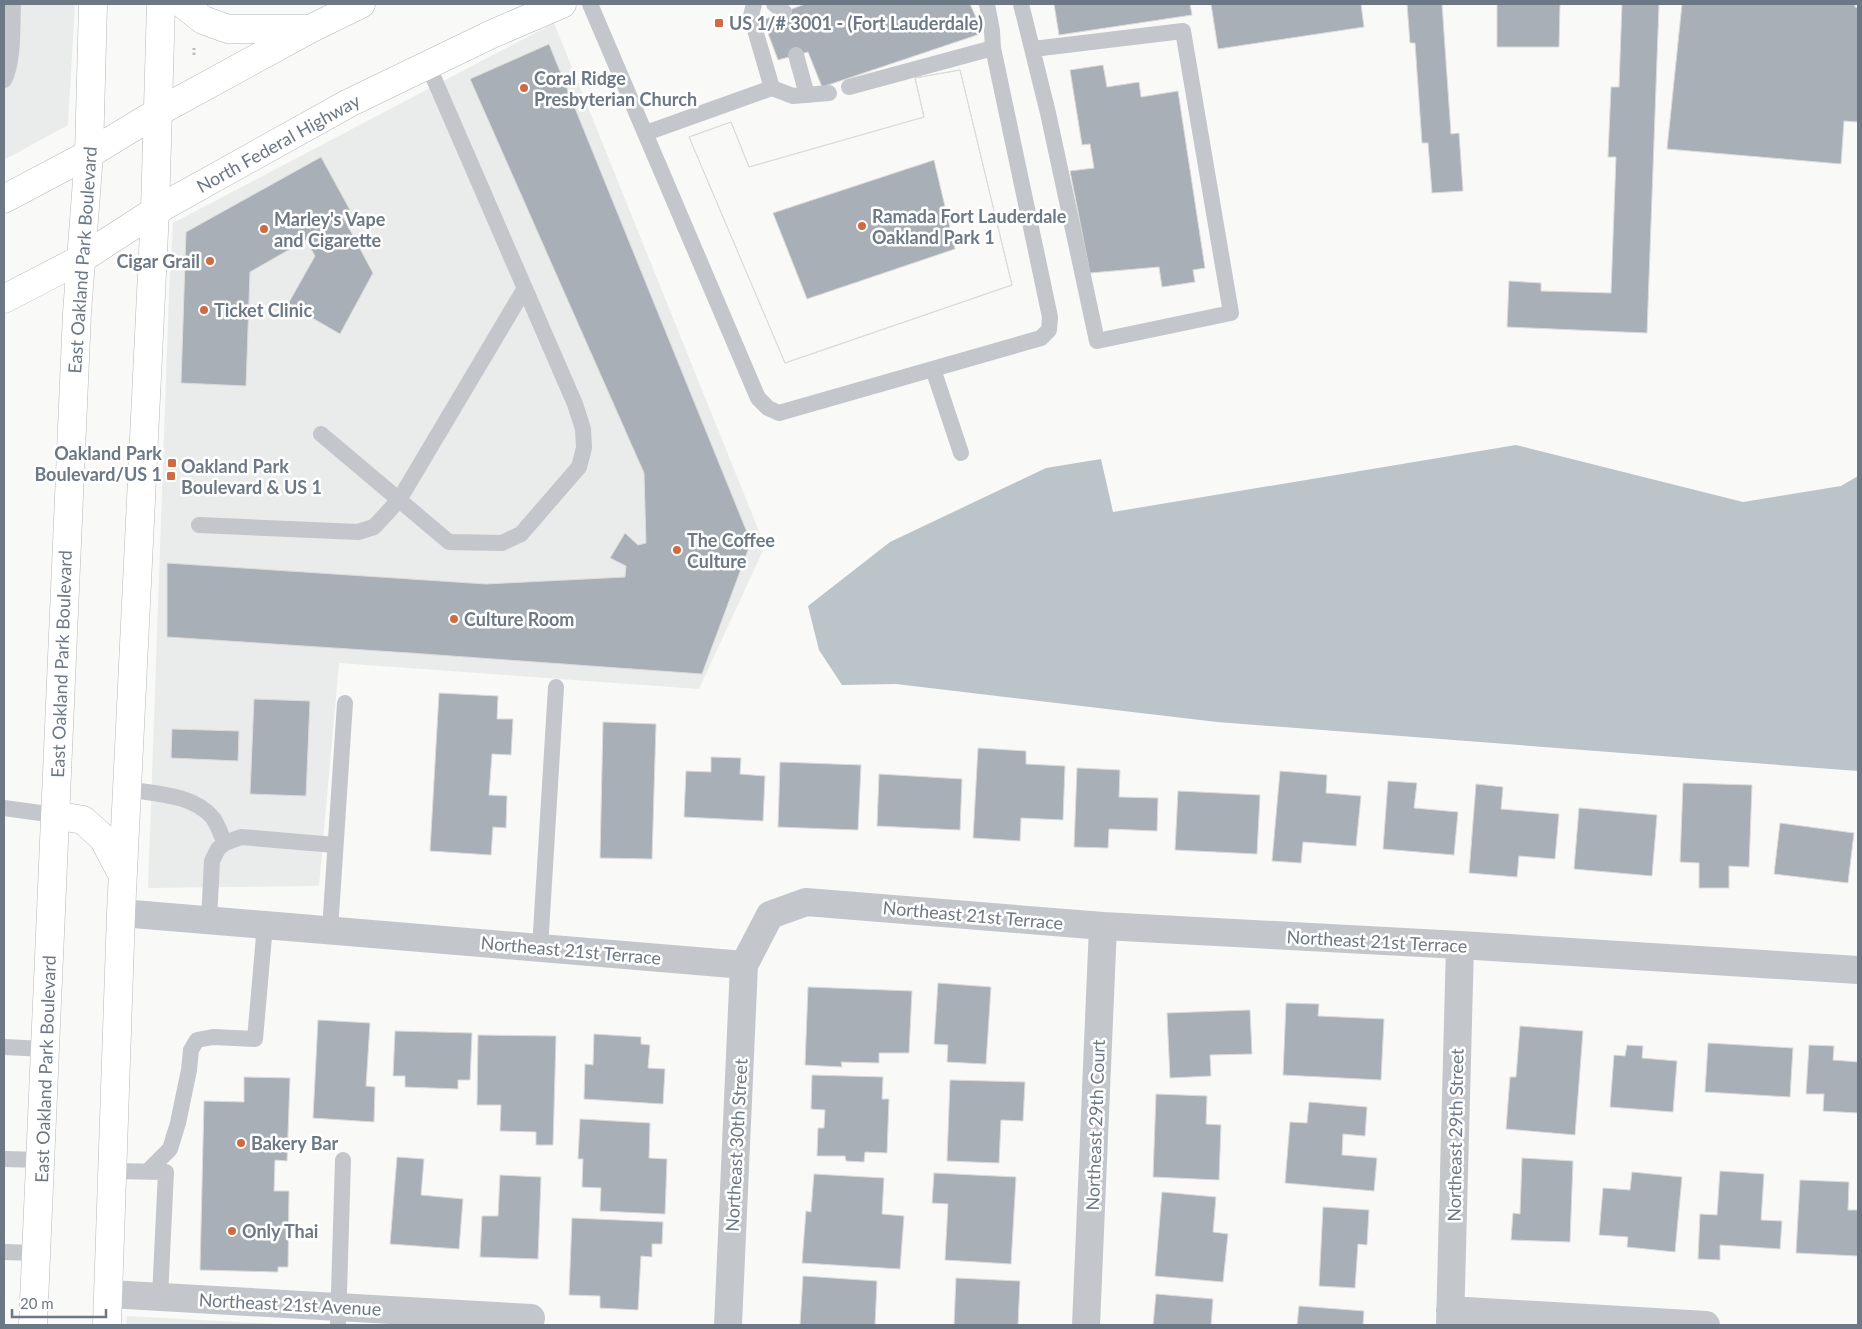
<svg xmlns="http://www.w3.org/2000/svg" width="1862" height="1329" viewBox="0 0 1862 1329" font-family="Lato,sans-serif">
	<rect width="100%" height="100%" fill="#f9f9f7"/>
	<path fill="#eaebeb" d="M4,4H75L68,125L4,160Z
		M554,23L765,546L699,689L339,663L319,886L148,888L169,294L173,223Z
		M127,1316L294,1325H126Z"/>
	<path fill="#bbc4c9" d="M1516,445L1743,502L1841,486L1858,476V771L1217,722L896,684L842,685L819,650L808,606L890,542L1046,468L1101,459L1113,512Z"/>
	<path fill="#a9afb6" stroke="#dbdbda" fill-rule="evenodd" d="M805,4H970L983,33L822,87L808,52L778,60L763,20Z
		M1054,4H1190L1192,15L1059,35Z
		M1211,4H1361L1364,27L1218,49Z
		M1407,4H1442L1451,134L1459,133L1463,191L1432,193L1428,143H1422L1415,43H1410Z
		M1497,4H1560L1559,47H1497Z
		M1622,4H1659L1647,333L1507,327L1509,281L1541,283V291L1611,293L1616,157H1608L1611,87H1619Z
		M1682,4H1855V7L1858,8V122L1844,121L1841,164L1667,149Z
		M549,44L751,542L702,674L410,653L167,637V563L486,584L625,577L626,566L610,558L625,533L638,545L646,543L644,473L470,79Z
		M1103,65L1107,87L1139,82L1141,97L1178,91L1205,268L1193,270L1195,282L1162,287L1159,267L1090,273L1070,171L1094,168L1090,144L1082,145L1070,70Z
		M960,70L1012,285L785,363L689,137L731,122L749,167L924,117L915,78ZM934,160L955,249L807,299L773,213Z
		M960,70L1012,285L785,363L689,137L731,122L749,167L924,117L915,78Z
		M321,157L350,210L342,215L373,273L340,334L288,304L315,256L306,240L250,272L246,386L181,383L186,232Z
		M439,693L498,696L497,719H513L511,755L492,754L489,795L507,796L506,828L493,827L491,855L430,851Z
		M254,699L310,701L306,796L250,794Z
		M603,722L656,724L652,859L600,858Z
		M172,729L239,731L238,761L171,758Z
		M978,748L1026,751V764L1065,766L1063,820L1021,818L1020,841L973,838Z
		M711,757L741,758L740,774L765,776L763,821L684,817L686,771L711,772Z
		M780,762L861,765L858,830L778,827Z
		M1077,768L1120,770L1119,797L1158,798L1157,831L1109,829L1108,848L1074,847Z
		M1280,771L1327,775L1326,793L1361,796L1356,846L1303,842L1301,863L1272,861Z
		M879,774L962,779L960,830L877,826Z
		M1388,781L1417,783L1414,808L1458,812L1454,855L1383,849Z
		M1683,783L1752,785L1749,867L1729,866V888H1699V863L1680,862Z
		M1476,784L1503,787L1501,809L1559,814L1555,859L1519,856L1517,877L1469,873Z
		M1178,791L1260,795L1257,854L1175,850Z
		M1579,808L1657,815L1652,876L1574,869Z
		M1780,823L1854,833L1848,883L1774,874Z
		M938,983L991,987L986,1064L947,1062L948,1045L934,1044Z
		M808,987L912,991L909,1053H879V1063L841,1062L842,1067L805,1065Z
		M1286,1003L1319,1004L1318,1016L1384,1019L1381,1080L1283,1075Z
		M1250,1010L1252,1054L1210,1055L1211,1076L1170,1078L1167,1013Z
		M318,1020L370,1023L366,1086L375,1087L374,1122L313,1118Z
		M1520,1026L1583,1031L1575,1135L1506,1129L1510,1077H1516Z
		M395,1031L472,1033L470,1080H458V1089L405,1087V1076H393Z
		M594,1034L641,1037V1044L650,1045L648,1068L665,1069L663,1104L584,1099L585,1064L593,1065Z
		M478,1035L556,1036L553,1145H536V1132L500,1131L501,1105H477Z
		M1708,1043L1793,1048L1790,1097L1705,1092Z
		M1627,1045L1643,1046L1642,1058L1677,1061L1673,1112L1610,1107L1614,1055L1625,1056Z
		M1809,1045L1834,1046L1833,1060L1858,1062V1113L1823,1111L1824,1094H1806Z
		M812,1075L883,1077L882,1099H889L887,1153L865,1152L864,1162L846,1161L845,1156H817L818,1128H824L825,1110L811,1109Z
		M244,1077L290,1078L287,1161L275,1160L274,1191H289L288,1267H278V1272L200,1270L204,1101L244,1102Z
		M950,1080L1025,1082L1023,1121L1001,1120L999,1163L947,1161Z
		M1156,1094L1207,1096L1206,1124L1221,1125L1219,1180L1153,1177Z
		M1309,1102L1367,1107L1365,1136L1343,1134L1342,1155L1377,1158L1374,1191L1285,1183L1290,1122L1307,1123Z
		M580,1119L650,1123L649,1158L667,1159L665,1214L600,1211L601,1188L582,1187L583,1159H578Z
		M397,1157L424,1159L421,1195L463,1199L459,1249L390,1244Z
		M1522,1158L1573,1161L1570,1242L1511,1240L1513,1213L1520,1214Z
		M1720,1171L1764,1174L1761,1220L1782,1221L1780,1249L1720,1245V1260L1698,1259L1700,1214L1717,1215Z
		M1632,1172L1682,1177L1675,1252L1627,1247L1628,1237L1599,1235L1603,1188L1630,1190Z
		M934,1173L1016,1177L1011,1264L945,1260L948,1204L932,1203Z
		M814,1174L884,1178L882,1214L904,1216L900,1269L802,1263L806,1211L811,1212Z
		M500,1175L541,1177L538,1259L480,1257L482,1216H498Z
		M1800,1180L1849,1182L1848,1210H1858V1256L1796,1253Z
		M1162,1192L1216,1197L1213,1232L1228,1234L1223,1282L1155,1276Z
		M1323,1207L1369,1210L1367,1245L1358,1244L1355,1288L1319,1286Z
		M572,1218L663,1222L662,1244H652V1257L641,1256L638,1310L600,1308V1296L569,1295Z
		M803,1276L877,1281L875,1325H800Z
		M956,1278L1020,1281L1018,1325H954Z
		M1156,1294L1213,1299L1211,1325H1153Z
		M1299,1306L1364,1311L1363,1325H1297Z"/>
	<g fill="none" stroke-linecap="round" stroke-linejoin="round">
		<defs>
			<path id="primary" d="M183,4L203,20L228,29H307
				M4,199L89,154L158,112L310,29L361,4
				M4,299L81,259L155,211L349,103L492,34L562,4
				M55,815L83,820L103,838L122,874
				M33,1325L77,313L89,154L93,4
				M107,1325L121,913L155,211L161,4"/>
		</defs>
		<use href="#primary" stroke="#b5b8bc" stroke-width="29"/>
		<path stroke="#bbbec0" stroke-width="3" stroke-dasharray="2.5 2.5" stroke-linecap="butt" d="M194,55V48"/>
		<path stroke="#c3c6ca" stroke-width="16" d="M590,4L758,398L768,408L779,413L1041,338L1049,330L1050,317L993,48L992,31L987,4
			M754,4L751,16L772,88
			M774,4L784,12
			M1021,4L1048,113L1097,341L1231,313L1183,31L1033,49
			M796,55L807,95
			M4,80C14,61 12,26 13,4
			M849,87L993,48
			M646,133L772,88L793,96L829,93
			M933,369L961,453
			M321,434L449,542L502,543L521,534L579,467L584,448L583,429L575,404L428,65
			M199,525L358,532L374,527L399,500L525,288
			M126,789C155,794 193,794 213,818C218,825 221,835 225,843
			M4,808L55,815
			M209,920L212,861L218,849L225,843L241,837L335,845
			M330,930L345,703
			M540,948L556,687
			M4,1047L45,1049
			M4,1159L41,1160
			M113,1171L166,1172L160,1297
			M148,1171L170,1149L178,1123L189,1070L191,1050L197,1040L213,1037L255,1039L265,925
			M4,1252L36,1253
			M338,1325L343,1160"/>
		<path stroke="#c3c6ca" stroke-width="28" d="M121,913L744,965L770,915L806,902L1103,926L1460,945L1858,970
			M109,1294L531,1318
			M1450,1310L1706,1325
			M728,1325L744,965
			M1086,1325L1103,926
			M1450,1325L1460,945"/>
		<use href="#primary" stroke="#fff" stroke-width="28"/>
	</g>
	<g fill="#d06a41" stroke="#fff" stroke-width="2">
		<rect x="714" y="18" width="10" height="10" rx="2.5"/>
		<circle cx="524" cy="88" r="5"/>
		<circle cx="862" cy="226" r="5"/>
		<circle cx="264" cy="229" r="5"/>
		<circle cx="210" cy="261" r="5"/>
		<circle cx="204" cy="310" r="5"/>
		<rect x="167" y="458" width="10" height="10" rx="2.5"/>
		<rect x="166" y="471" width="10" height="10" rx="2.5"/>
		<circle cx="677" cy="550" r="5"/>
		<circle cx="454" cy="619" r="5"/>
		<circle cx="241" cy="1143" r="5"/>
		<circle cx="232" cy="1231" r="5"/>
	</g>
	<g text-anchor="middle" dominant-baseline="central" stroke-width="5" stroke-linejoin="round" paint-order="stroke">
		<g font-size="18" font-weight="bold" fill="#6c7885" stroke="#fff" text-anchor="start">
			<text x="729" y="23">US 1/# 3001 - (Fort Lauderdale)</text>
			<text x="534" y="78">Coral Ridge<tspan x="534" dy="21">Presbyterian Church</tspan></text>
			<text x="872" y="216">Ramada Fort Lauderdale<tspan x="872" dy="21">Oakland Park 1</tspan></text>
			<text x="274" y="219">Marley's Vape<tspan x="274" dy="21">and Cigarette</tspan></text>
			<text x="200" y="261" text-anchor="end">Cigar Grail</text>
			<text x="214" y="310">Ticket Clinic</text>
			<text x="162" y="453" text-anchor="end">Oakland Park<tspan x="162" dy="21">Boulevard/US 1</tspan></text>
			<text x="181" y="466">Oakland Park<tspan x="181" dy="21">Boulevard &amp; US 1</tspan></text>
			<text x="687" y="540">The Coffee<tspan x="687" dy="21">Culture</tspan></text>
			<text x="464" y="619">Culture Room</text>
			<text x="251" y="1143">Bakery Bar</text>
			<text x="242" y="1231">Only Thai</text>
		</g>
		<g font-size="18" fill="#6c7885" stroke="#fff">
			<text transform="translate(278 143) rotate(-29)">North Federal Highway</text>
			<text transform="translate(82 260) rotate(-86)">East Oakland Park Boulevard</text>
			<text transform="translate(61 664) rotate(-88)">East Oakland Park Boulevard</text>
			<text transform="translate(973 915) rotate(5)">Northeast 21st Terrace</text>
			<text transform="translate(1377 941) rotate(3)">Northeast 21st Terrace</text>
			<text transform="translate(571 950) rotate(5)">Northeast 21st Terrace</text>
			<text transform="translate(45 1069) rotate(-88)">East Oakland Park Boulevard</text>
			<text transform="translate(1095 1125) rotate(-88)">Northeast 29th Court</text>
			<text transform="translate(1455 1135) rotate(-89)">Northeast 29th Street</text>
			<text transform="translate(736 1145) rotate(-87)">Northeast 30th Street</text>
			<text transform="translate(290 1304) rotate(3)">Northeast 21st Avenue</text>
		</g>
	</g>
	<rect width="1862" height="1329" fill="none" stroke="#6c7885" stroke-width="10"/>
	<path d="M12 1309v8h94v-8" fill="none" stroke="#6c7885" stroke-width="2.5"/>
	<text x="20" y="1309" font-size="15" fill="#6c7885" stroke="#ffffff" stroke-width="4" paint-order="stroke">20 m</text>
</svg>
